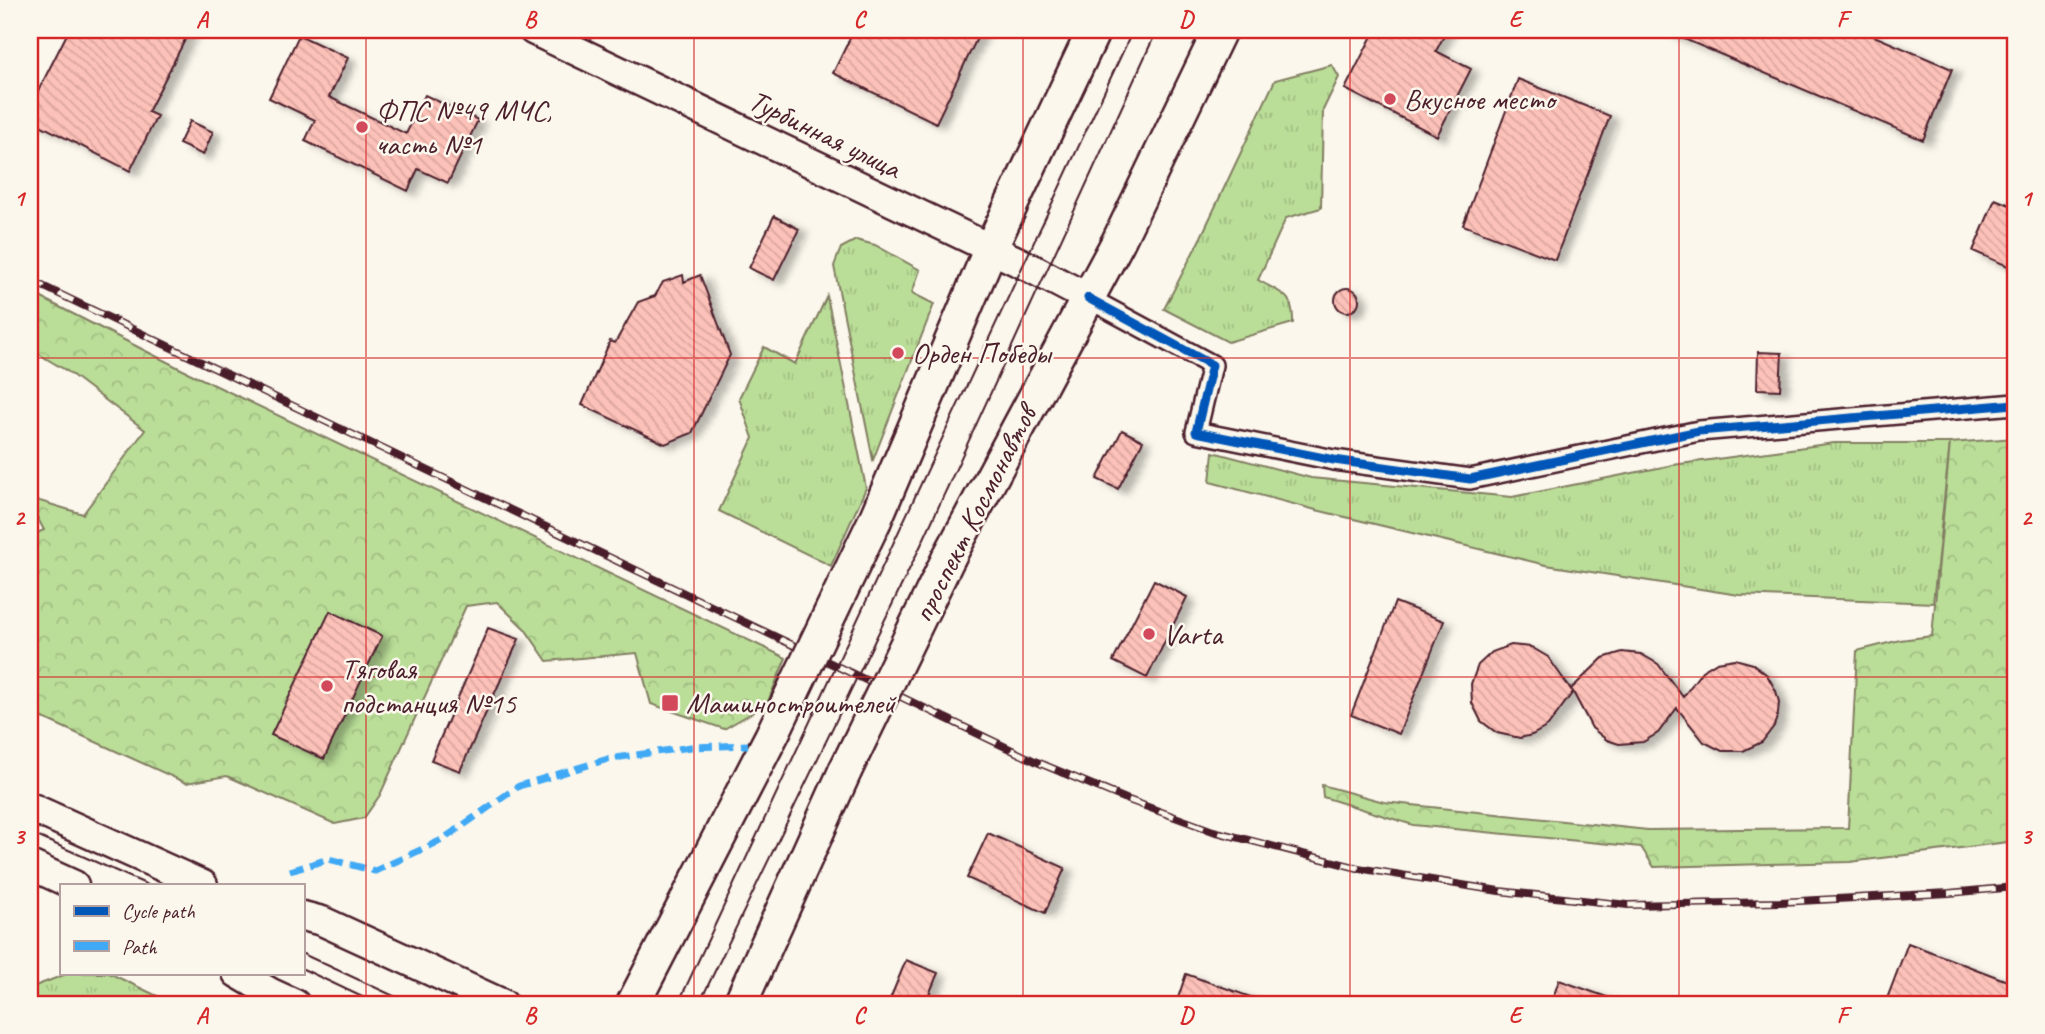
<svg xmlns="http://www.w3.org/2000/svg" width="2045" height="1034" viewBox="0 0 2045 1034" font-family="Caveat,sans-serif">
	<defs>
		<pattern id="grass-tufts" width="24" height="20" patternUnits="userSpaceOnUse" patternTransform="scale(1.75)"><rect width="24" height="20" fill="#bade98"/><path d="M3 7l-1-3M5 7V3M7 7l1-3M15 17l-1-3M17 17v-4M19 17l1-3" fill="none" stroke="#a1be83"/></pattern>
		<pattern id="forest-crowns" width="20" height="18" patternUnits="userSpaceOnUse" patternTransform="scale(1.75)"><rect width="20" height="18" fill="#bade98"/><path d="M2 6a3 3 0 1 1 6 0M12 15a3 3 0 1 1 6 0" fill="none" stroke="#a1be83"/></pattern>
		<pattern id="building-back-hatch" width="6" height="6" patternUnits="userSpaceOnUse" patternTransform="scale(1.75)"><rect width="6" height="6" fill="#fcc1b8"/><path d="M-1 5l2 2M0 0l6 6M5-1l2 2" fill="none" stroke="#daa59e"/></pattern>
		<filter id="shadow"><feDropShadow dx="8" dy="4.5" stdDeviation="3.5" flood-color="#0004"/></filter>
	</defs>
	<rect width="100%" height="100%" fill="#fbf7ec"/>
	<filter id="ink" filterUnits="userSpaceOnUse"><feTurbulence type="fractalNoise" baseFrequency=".0143" numOctaves="2"/><feDisplacementMap in="SourceGraphic" scale="14" xChannelSelector="R" yChannelSelector="G"/><feConvolveMatrix kernelMatrix="1 2 1 2 8 2 1 2 1" color-interpolation-filters="sRGB"/></filter>
	<g filter="url(#ink)">
		<path fill="url(#grass-tufts)" stroke="#827e62" stroke-width="2" d="M1332,65L1339,77L1323,110L1321,208L1286,218L1258,280C1280,293 1294,293 1293,323L1228,342L1164,309L1201,237L1275,80Z
			M856,240L875,245L920,270L912,293L934,304L873,460L834,266L841,248Z
			M827,296L866,488L831,566L719,511L753,438L739,398L764,347L795,364Z
			M1834,443H1950L1933,603L1739,595L1546,565L1316,510L1210,482L1213,452L1311,478L1512,497L1673,465Z
			M69,973H109L174,1004H30V988Z"/>
		<path fill="url(#forest-crowns)" stroke="#827e62" stroke-width="2" d="M30,292L183,370L786,658L767,704L724,729L651,704L637,653L547,661L525,629L497,602L466,606L380,795L364,818L335,824L227,776L186,783L30,712V536L44,530L30,504V498L83,514L145,430L67,371L30,349Z
			M2015,438V841L1850,862L1654,867L1641,847L1413,825L1323,797L1322,785L1384,802L1648,830L1848,828L1857,651L1900,640L1932,636L1950,443Z"/>
		<path fill="url(#building-back-hatch)" stroke="#4a1f2b" stroke-width="2" filter="url(#shadow)" d="M69,30H190L148,112L157,116L130,171L30,120V107Z
			M854,30H981L936,123L833,73Z
			M1375,30H1447L1436,51L1471,69L1437,136L1345,89Z
			M1663,30H1860L1952,69L1923,140Z
			M299,35L348,58L329,97L406,134L425,95L478,120L448,183L418,169L408,191L305,141L315,120L269,98Z
			M1518,79L1610,116L1555,260L1463,225Z
			M190,121L213,132L203,155L179,144Z
			M1995,199L2015,207V254L2010,267L1973,251Z
			M774,216L799,229L774,280L749,268Z
			M683,275L684,282L700,275L730,355L692,433L665,444L582,405L610,341L615,343L638,302L655,296L663,282Z
			M1335 300a12 12 0 1 1 24 0a12 12 0 1 1-24 0Z
			M1758,352L1782,353L1780,390L1757,389Z
			M1122,430L1143,441L1118,489L1097,479Z
			M1154,580L1187,597L1147,678L1113,661Z
			M1395,602L1444,621L1399,734L1351,715Z
			M330,611L382,636L324,759L271,735Z
			M488,628L519,639L460,771L431,760Z
			M1511,645L1531,647L1548,657L1572,691L1571,689L1603,658L1622,652L1641,654L1658,664L1683,697L1702,671L1717,662L1735,659L1753,664L1767,675L1776,691L1779,702L1778,714L1774,726L1762,742L1743,751H1722L1704,742L1677,708L1658,733L1643,742L1619,744L1607,740L1592,728L1573,692L1548,726L1532,735L1520,738L1497,733L1481,721L1472,703L1471,684L1478,665L1492,652Z
			M988,833L1065,868L1045,913L967,878Z
			M1908,943L2015,984V1004H1885Z
			M906,960L938,973L925,1004H888Z
			M1186,974L1262,1001L1261,1004H1176Z
			M1559,980L1621,1002L1620,1004H1551Z"/>
		<g fill="none" stroke-linecap="round" stroke-linejoin="round">
			<defs>
				<path id="minor" d="M1088,298L1212,365L1196,432L1334,460L1470,479L1699,431L2015,404"/>
				<path id="secondary" d="M533,30L1025,265L1088,298
					M30,807L203,885
					M30,865L74,885
					M303,916L322,921L503,1004
					M237,973L271,993L295,1004"/>
				<path id="primary" d="M875,520L990,250L1094,30
					M949,557L1118,242L1220,30
					M633,1004L773,733
					M740,1004L845,771"/>
			</defs>
			<use href="#minor" stroke="#4a1f2b" stroke-width="24"/>
			<use href="#secondary" stroke="#4a1f2b" stroke-width="33"/>
			<use href="#primary" stroke="#4a1f2b" stroke-width="37"/>
			<use href="#minor" stroke="#fbf7ec" stroke-width="19"/>
			<use href="#secondary" stroke="#fbf7ec" stroke-width="28"/>
			<use href="#primary" stroke="#fbf7ec" stroke-width="32"/>
			<path stroke="#4a1f2b" stroke-width="2" d="M30,833L148,885
				M303,954L411,1004
				M303,969L377,1004
				M678,1004L1133,30
				M699,1004L921,545L1157,30"/>
			<defs>
				<path id="rail" d="M30,280L1037,762L1126,799L1213,831L1358,868L1499,891L1628,905L1780,902L1949,893L2015,887"/>
			</defs>
			<use href="#rail" stroke="#4a1f2b" stroke-width="8"/>
			<use href="#rail" stroke="#fbf7ec" stroke-width="5" stroke-dasharray="16" stroke-linecap="butt"/>
			<defs>
				<path id="primary-bridge" d="M773,733L875,520
					M845,771L949,557"/>
			</defs>
			<use href="#primary-bridge" stroke="#4a1f2b" stroke-width="37" stroke-linecap="butt"/>
			<use href="#primary-bridge" stroke="#fbf7ec" stroke-width="32"/>
			<path stroke="#3fa9f5" stroke-width="7" stroke-dasharray="14 7" stroke-linecap="butt" d="M290,871L329,859L375,871L442,840L519,786L608,759L691,747L748,745"/>
			<defs>
				<path id="cycleway" d="M1088,298L1212,365L1196,432L1334,460L1470,479L1699,431L2015,404"/>
			</defs>
			<use href="#cycleway" stroke="#fbf7ec" stroke-width="13"/>
			<use href="#cycleway" stroke="#0057b8" stroke-width="9"/>
		</g>
	</g>
	<path fill="none" stroke="#d62828" stroke-width="2" stroke-opacity="0.55" d="M366,30V1004M694,30V1004M1023,30V1004M1350,30V1004M1679,30V1004M30,358H2015M30,677H2015"/>
	<g fill="#d1495b" stroke="#fbf7ec" stroke-width="2.5">
		<circle cx="1390" cy="99" r="7"/>
		<circle cx="362" cy="127" r="7"/>
		<circle cx="898" cy="353" r="7"/>
		<circle cx="1149" cy="634" r="7"/>
		<circle cx="327" cy="686" r="7"/>
		<rect x="661" y="694" width="18" height="18" rx="3.5"/>
	</g>
	<g text-anchor="middle" dominant-baseline="central" stroke-width="5" stroke-linejoin="round" paint-order="stroke">
		<g font-size="30" fill="#4a1f2b" stroke="#fbf7ec" text-anchor="start">
			<text x="1404" y="99">Вкусное место</text>
			<text x="376" y="110">ФПС №49 МЧС,<tspan x="376" dy="34">часть №1</tspan></text>
			<text x="912" y="353">Орден Победы</text>
			<text x="1163" y="634">Varta</text>
			<text x="341" y="669">Тяговая<tspan x="341" dy="34">подстанция №15</tspan></text>
			<text x="686" y="703">Машиностроителей</text>
		</g>
		<g font-size="30" fill="#4a1f2b" stroke="#fbf7ec">
			<text transform="translate(825 134) rotate(26)">Турбинная улица</text>
			<text transform="translate(974 514) rotate(-63)">проспект Космонавтов</text>
		</g>
	</g>
	<rect width="2045" height="1034" fill="none" stroke="#fbf7ec" stroke-width="77"/>
	<rect x="60" y="884" width="245" height="91" fill="#fbf7ec" stroke="#b4a19f" stroke-width="2"/>
	<rect x="74" y="906" width="35" height="10" fill="#0057b8" stroke="#b4a19f" stroke-width="2"/>
	<text x="122" y="918" font-size="21" fill="#4a1f2b">Cycle path</text>
	<rect x="74" y="941" width="35" height="10" fill="#3fa9f5" stroke="#b4a19f" stroke-width="2"/>
	<text x="122" y="954" font-size="21" fill="#4a1f2b">Path</text>
	<rect x="38" y="38" width="1969" height="958" fill="none" stroke="#d62828" stroke-width="2.5"/>
	<g font-size="23" text-anchor="middle" font-weight="bold" fill="#d62828">
		<text x="202" y="27">A</text>
		<text x="530" y="27">B</text>
		<text x="859" y="27">C</text>
		<text x="1186" y="27">D</text>
		<text x="1515" y="27">E</text>
		<text x="1842" y="27">F</text>
		<text x="19" y="206">1</text>
		<text x="2026" y="206">1</text>
		<text x="19" y="525">2</text>
		<text x="2026" y="525">2</text>
		<text x="19" y="844">3</text>
		<text x="2026" y="844">3</text>
		<text x="202" y="1023">A</text>
		<text x="530" y="1023">B</text>
		<text x="859" y="1023">C</text>
		<text x="1186" y="1023">D</text>
		<text x="1515" y="1023">E</text>
		<text x="1842" y="1023">F</text>
	</g>
</svg>
